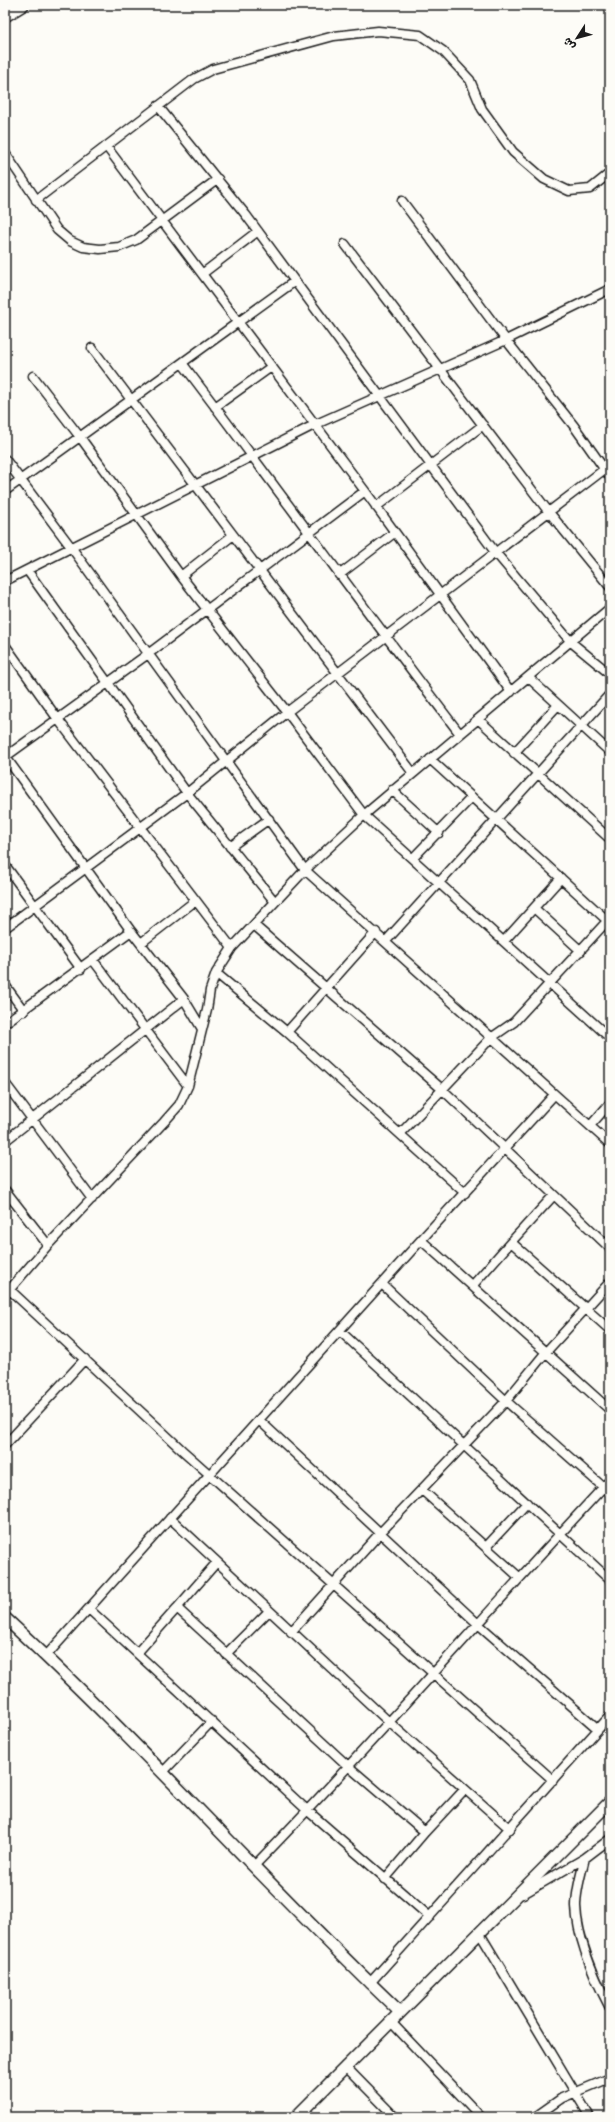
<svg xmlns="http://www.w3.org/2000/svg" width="615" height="2122" viewBox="0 0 615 2122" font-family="'Balsamiq Sans','Playpen Sans Arabic',sans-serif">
	<rect width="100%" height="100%" fill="#fdfcf7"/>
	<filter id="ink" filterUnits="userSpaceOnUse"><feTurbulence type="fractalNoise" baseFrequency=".025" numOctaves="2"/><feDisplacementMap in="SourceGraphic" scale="8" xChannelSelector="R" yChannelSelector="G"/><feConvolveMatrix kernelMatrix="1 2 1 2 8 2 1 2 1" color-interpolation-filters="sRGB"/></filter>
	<g filter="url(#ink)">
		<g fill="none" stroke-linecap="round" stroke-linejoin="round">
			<defs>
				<path id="street" d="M158,106L246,215L495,552L571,642L610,674
					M106,146L365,491L511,692
					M5,153L57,230L70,241L83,247L100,249L119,247L136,240L218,179
					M36,200L194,79L213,69L334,36L378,31L420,35L443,51L470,80L482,109L513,152L544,179L569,191L590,189L610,173
					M402,201L506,340L574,426L610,477
					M345,244L548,511L610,587
					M202,274L258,231
					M92,348L413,773
					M182,363C276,486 366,612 460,734
					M33,376L80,437L181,576L287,712L364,815L610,1038
					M215,407L271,367
					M5,459L71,547L305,870L610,1144
					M5,491L295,281
					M376,507L483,425
					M27,570L187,793L275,902
					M339,575L394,533
					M181,576L232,536
					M5,581L314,425L506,340L610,289
					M5,645L57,718L232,948
					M529,678L610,752
					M478,719L610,839
					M514,753L558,705
					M5,756L131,931L5,1023
					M5,757L148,654L365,491
					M430,759L610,923
					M392,790L439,833
					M230,847L269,819
					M413,858L472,797
					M5,865L81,969
					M534,908L581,951
					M254,925L443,1090L610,1248
					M5,928L187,793L287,712L610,465
					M131,931L184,999L202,1029
					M386,941L610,694
					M504,941L561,878
					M141,943L195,901
					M93,960L188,1086
					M216,973L287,1032L465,1193
					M5,985L24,1011
					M287,1032L376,932
					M5,1083L92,1199
					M590,1126L610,1103
					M400,1134L491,1038L514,1022L610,918
					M5,1141L184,999
					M5,1190L48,1245
					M554,1195L511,1242L610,1330
					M421,1240L610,1410
					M382,1284L506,1401L610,1493
					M472,1286L511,1242
					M10,1290L182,1450L553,1780
					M5,1295L48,1245L164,1122L179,1105L188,1086L207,1010L210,990L216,973L232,948L305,870L364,815L610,608
					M340,1331L610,1580
					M259,1420L477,1623L598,1729
					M5,1445L85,1359
					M422,1490L519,1577
					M170,1518L389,1722L510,1829
					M486,1547L527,1503
					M177,1608L217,1562
					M90,1610L308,1811L430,1917
					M291,1632L380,1533L506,1401L546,1352L610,1282
					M137,1653L177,1608L348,1766L425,1832L385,1879
					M226,1654L269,1611
					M46,1656L421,1240L554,1095
					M163,1772L212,1721
					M425,1832L464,1790
					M585,1858C581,1874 576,1890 576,1906C577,1938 596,1981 610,2008
					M254,1866C376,1741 490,1608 610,1480
					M523,1894L585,1858L610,1839
					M479,1932L590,2117
					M369,1984L610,1716
					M391,2022L481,2117
					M345,2066L395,2117
					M303,2109L311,2117
					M535,2117L562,2098L610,2078"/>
				<path id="secondary" d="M5,16L23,5
					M5,1618C142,1744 265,1884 400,2012
					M296,2117L610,1802"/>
			</defs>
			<use href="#street" stroke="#1c1c1c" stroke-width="11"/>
			<use href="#secondary" stroke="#1c1c1c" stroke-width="14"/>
			<use href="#street" stroke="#fdfcf7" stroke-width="8"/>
			<use href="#secondary" stroke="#fdfcf7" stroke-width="11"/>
		</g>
	</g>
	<rect width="615" height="2122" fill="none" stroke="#fdfcf7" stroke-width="20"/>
	<rect x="10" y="10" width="595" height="2102" fill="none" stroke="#1c1c1c" stroke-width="1.5" filter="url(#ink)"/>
	<g transform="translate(577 38) rotate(234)" stroke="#fdfcf7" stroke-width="3" paint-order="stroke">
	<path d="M0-3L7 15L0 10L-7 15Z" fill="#1c1c1c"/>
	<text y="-6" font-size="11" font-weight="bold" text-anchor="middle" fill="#1c1c1c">ش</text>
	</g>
</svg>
